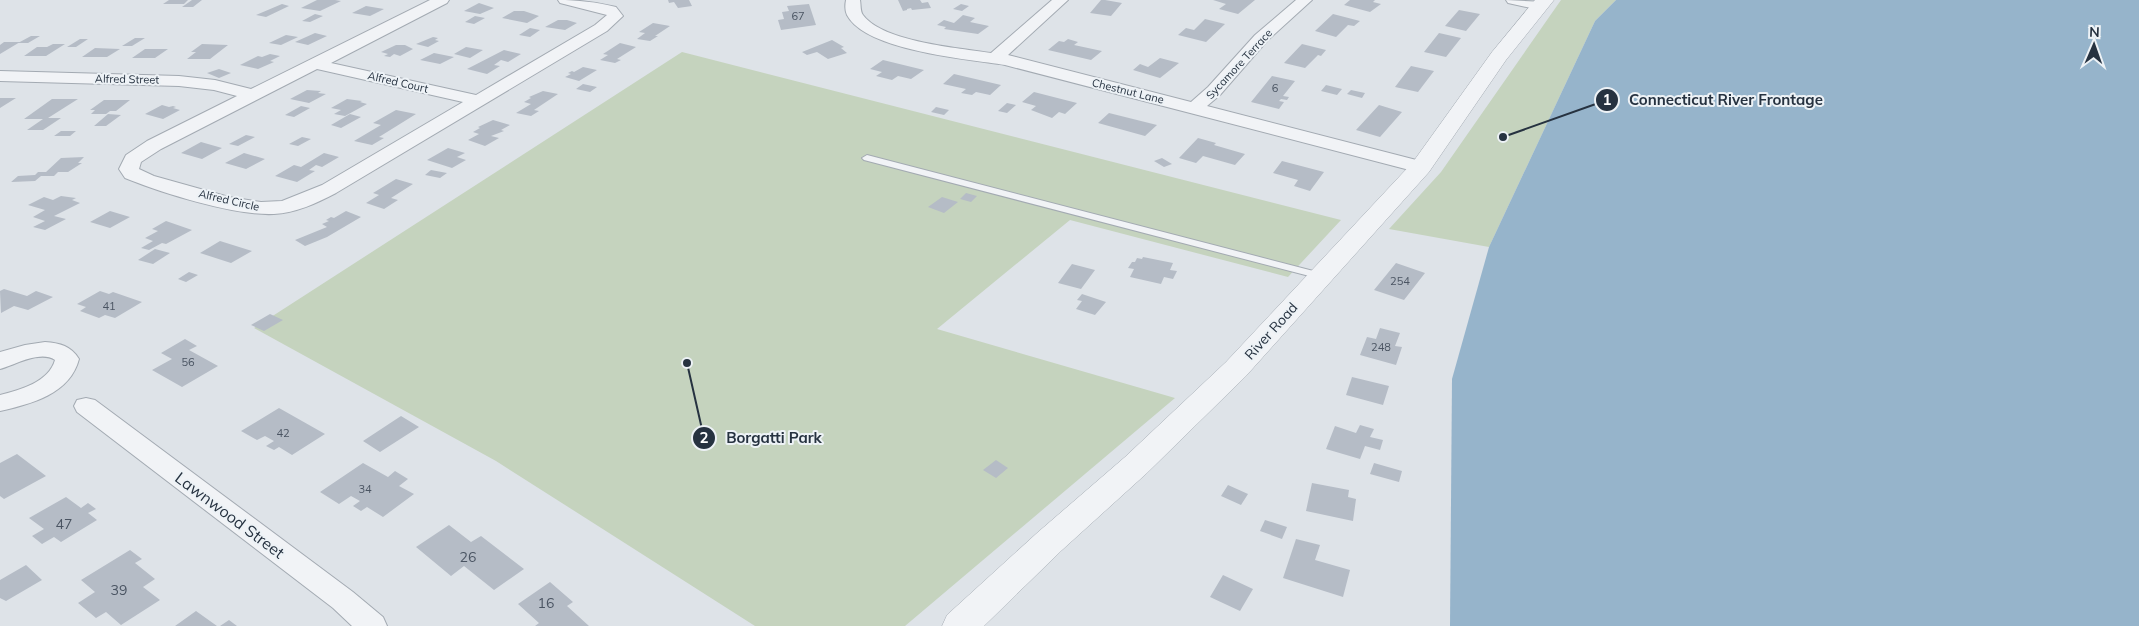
<svg xmlns="http://www.w3.org/2000/svg" width="2139" height="626" viewBox="0 0 2139 626" font-family="Mulish,sans-serif">
	<rect width="100%" height="100%" fill="#dee3e8"/>
	<path fill="#c5d3be" d="M1561,0H1616L1595,21L1489,247L1389,229L1441,172Z
		M682,52L1341,220L1288,277L1070,220L937,329L1175,398L905,626H755L496,461L254,328Z"/>
	<path fill="#96b4cb" d="M1616,0H2139V626H1450L1452,379L1489,247L1595,21Z"/>
	<path fill="#b5bcc6" d="M169,0H188L184,4H163Z
		M192,0H202L193,7H182Z
		M317,0H335L341,1L320,11L301,8Z
		M668,0H689L692,6L678,8L674,2L669,3Z
		M898,0H920L922,3L928,2L931,8L912,10L911,8L907,9V10L903,11Z
		M1101,0H1105L1122,3L1111,16L1090,13Z
		M1213,0H1255L1238,14L1219,9L1226,4Z
		M1350,0H1375L1373,2L1381,4L1370,12L1344,5Z
		M479,3L494,8L480,14L464,11Z
		M282,4L289,6L266,17L256,15Z
		M809,4L816,25L781,30L778,20L784,19L782,12L789,11L787,6Z
		M961,4L969,6L962,11L953,9Z
		M366,6L384,9L370,16L352,13Z
		M1459,10L1480,14L1466,31L1445,26Z
		M514,11H524L539,16L527,23L502,18Z
		M315,14L323,16L310,22L302,21Z
		M1333,14L1360,21L1354,26L1348,25L1336,37L1315,31Z
		M963,15L975,18L970,22L989,26L978,34L944,29L946,27L937,25L944,20L954,23Z
		M475,16L485,18L474,24L465,22Z
		M1205,19L1225,24L1206,42L1178,35L1186,28L1194,30Z
		M558,20H567L577,23L565,30L545,27Z
		M653,23L670,26L655,36H658L650,41L637,39L645,33L639,32Z
		M530,28L540,30L530,37L519,35Z
		M315,33L327,36L308,45L295,42Z
		M1439,33L1461,38L1446,57L1424,52Z
		M286,35L298,37L281,45L269,43Z
		M31,36H40L28,43H18Z
		M433,37L438,38L435,40L439,41L428,47L416,44Z
		M135,38H145L132,46H122Z
		M80,39H88L76,47H67Z
		M1068,39L1078,42L1074,45L1102,51L1091,60L1048,50L1059,41L1064,42Z
		M832,40L844,47L841,48L847,53L828,59L817,52L807,55L802,52Z
		M4,42H20L0,54V45Z
		M620,43L636,47L617,59L621,60L615,63L600,60L608,55L603,54Z
		M53,44H65L46,56H24L37,47H47Z
		M202,44L228,45L210,59H187L196,52H191Z
		M1302,44L1326,50L1321,56L1318,55L1305,68L1284,63Z
		M396,45H405L413,49L400,56L394,54L390,57L384,56L388,54L381,52Z
		M466,47L483,50L470,58L454,54Z
		M95,48L120,49L107,57H82Z
		M145,49H168L155,58H132Z
		M504,50L521,54L508,62L501,60L494,65L500,66L487,74L467,69Z
		M434,53L454,57L440,64L420,60Z
		M270,54L280,56L270,61L274,62L258,69L240,65L258,56L262,57Z
		M1160,58L1179,63L1160,78L1133,70L1140,64L1148,67Z
		M883,60L924,70L911,79L898,76L892,80L876,76L882,72L870,69Z
		M1411,66L1434,71L1418,92L1395,87Z
		M583,67L597,70L579,81L565,77L571,74L568,73L572,71L574,72Z
		M219,69L231,73L219,78L207,73Z
		M954,74L1001,85L990,95L976,92L972,95L961,93L966,89L943,84Z
		M1272,76L1295,81L1283,96L1289,97L1287,100L1281,99L1279,101L1284,102L1279,109L1251,102Z
		M583,84L597,87L590,92L576,89Z
		M1326,85L1342,89L1337,95L1321,91Z
		M307,90L321,91L318,93L326,94L309,103L290,99Z
		M1351,90L1365,93L1362,98L1347,94Z
		M543,91L558,94L534,110L539,111L531,116L516,113L531,104L524,102L531,98L529,97Z
		M1034,92L1077,103L1065,114L1059,112L1052,118L1031,110L1036,106L1022,102Z
		M0,98H16L0,108Z
		M52,99H78L48,118H61L43,130H27L43,119H24Z
		M347,99L362,101L360,102L367,104L345,116L334,114L341,110L331,108Z
		M104,100H130L116,111H110L106,114H91L95,110H90Z
		M1007,103L1016,105L1007,113L998,111Z
		M162,105L169,107L173,106L176,107L173,108L180,110L163,119L145,114Z
		M1379,105L1402,112L1380,137L1356,130Z
		M301,106L310,108L294,117L285,115Z
		M936,107L949,110L944,115L931,112Z
		M396,110L416,114L379,137L384,138L372,145L354,141L381,125L373,123Z
		M1109,113L1157,125L1145,136L1098,123Z
		M108,114L121,115L106,126H94Z
		M350,114L361,117L341,128L331,125Z
		M493,120L510,125L501,130L504,131L491,136L499,138L485,146L468,140L479,134L473,132L480,128L478,127Z
		M61,131H76L70,136H54Z
		M246,135L255,137L238,146L229,144Z
		M302,137L311,139L298,146L289,144Z
		M1198,138L1216,143L1214,145L1245,154L1235,165L1203,156L1196,163L1179,158Z
		M201,142L222,148L202,159L181,153Z
		M448,148L465,153L457,157L466,160L452,168L427,160Z
		M244,153L265,159L246,169L225,163Z
		M324,153L339,157L322,167L316,165L309,170L315,171L297,182L275,176L294,165L301,167Z
		M84,157L78,163H82L68,172H58L54,176H41L35,181L11,182L18,176L35,175L38,172H46L61,158Z
		M1162,158L1172,164L1164,167L1154,161Z
		M1282,161L1324,172L1310,191L1294,186L1298,180L1273,173Z
		M431,170L447,173L440,178L425,175Z
		M396,179L413,184L391,198L398,200L384,209L366,203L379,195L373,193Z
		M966,193L977,196L971,202L960,199Z
		M61,196L76,198L72,200L80,203L54,216L66,219L45,230L33,227L45,221L33,217L45,210L28,205L44,197L53,200Z
		M942,197L958,202L944,213L928,207Z
		M110,211L130,217L110,228L90,222Z
		M346,211L361,217L327,237L305,246L295,240L327,227L322,224L329,221L326,220L331,217L334,218Z
		M166,221L192,230L166,244L162,243L149,250L141,248L153,241L145,238L158,231L152,229Z
		M220,241L252,251L231,263L200,253Z
		M155,249L170,253L153,264L138,260Z
		M1143,257L1173,263L1170,270L1177,271L1173,279L1164,277L1161,284L1130,277L1134,269L1128,268L1132,262H1135L1137,258L1142,259Z
		M1396,263L1425,273L1404,300L1374,290Z
		M1072,264L1095,270L1081,289L1058,283Z
		M189,272L198,275L186,282L178,279Z
		M4,289L27,296L36,291L53,297L28,310L14,306L1,313L0,291Z
		M100,291L109,294L113,292L142,302L115,318L105,315L99,318L80,311L86,307L77,304Z
		M1082,294L1106,302L1095,315L1076,309L1082,301L1077,300Z
		M270,314L283,320L264,331L251,325Z
		M1380,328L1400,333L1395,346L1402,347L1396,365L1360,355L1367,337L1376,339Z
		M185,339L197,346L189,350L218,366L182,387L152,370L172,359L161,353Z
		M1352,377L1389,386L1383,405L1346,395Z
		M279,408L325,434L292,455L279,447L274,450L266,446L274,441L265,436L257,440L241,431Z
		M401,416L419,427L380,452L363,441Z
		M1360,425L1374,429L1370,437L1383,440L1380,450L1365,446L1360,459L1326,449L1335,426L1356,433Z
		M17,454L46,476L4,499L0,496V463Z
		M996,460L1008,468L996,478L983,470Z
		M363,463L388,477L395,471L408,479L399,486L414,494L383,517L367,507L361,511L353,506L360,501L351,496L339,504L320,492Z
		M1374,463L1402,471L1399,482L1370,474Z
		M1312,483L1349,490L1348,497L1356,499L1353,521L1306,511Z
		M1228,485L1248,494L1241,505L1221,496Z
		M66,497L81,508L88,503L96,509L88,513L97,520L61,542L54,537L42,544L32,536L44,529L29,518Z
		M1265,520L1287,527L1282,539L1260,531Z
		M449,525L471,542L481,536L524,569L494,590L464,566L451,576L416,547Z
		M1296,539L1320,545L1315,560L1350,570L1343,597L1283,578Z
		M130,550L142,559L135,563L155,579L143,587L160,600L121,625L106,612L96,618L78,603L95,592L81,580Z
		M26,565L42,580L6,601L0,598V580Z
		M1223,575L1253,589L1240,611L1210,597Z
		M550,582L573,602L567,606L589,626H535L539,623L518,604Z
		M196,611L217,626H175Z
		M229,620L237,626H220Z"/>
	<g fill="none" stroke-linecap="round" stroke-linejoin="round">
		<defs>
			<path id="service" d="M867,155L1325,274L1326,276L1325,278H1317L864,160L862,158Z"/>
			<path id="minor" d="M430,0H449L447,3L331,63L476,95L595,25L607,15L560,3L558,0C578,0 596,2 616,7L623,16L607,31L336,193C317,203 296,213 274,214C235,216 162,193 125,178L119,169L126,155L147,141L237,96L214,90L179,86L0,81V71L179,76L215,80L251,89ZM317,69L463,102L322,185L282,201L261,202L229,197L154,176L139,169L141,162L161,149Z
				M846,0H860C861,5 860,11 863,15C883,42 959,48 991,53L1052,0H1068L1008,55L1191,102L1208,87L1255,35L1296,0H1312L1267,41L1220,95L1207,106L1428,163L1430,167L1428,171L1421,173L1005,65C968,59 866,51 847,15C845,11 845,5 846,0Z
				M1506,0L1545,2L1548,5L1545,8L1540,10L1508,3Z
				M45,342C60,343 71,346 79,359C70,394 31,404 0,411V395C20,390 49,382 55,360C40,350 15,365 0,369V352L25,345Z
				M86,398L95,400L353,592L383,617L387,626H352L333,608L77,412L74,406L77,400Z"/>
			<path id="tertiary" d="M1535,0H1554L1506,60L1429,172L1246,376L1147,473L1061,551L984,626H942L947,615L1037,533L1125,457L1226,362L1413,162L1492,52Z"/>
		</defs>
		<use href="#service" stroke="#a3aab2" stroke-width="2"/>
		<use href="#minor" stroke="#a3aab2" stroke-width="2"/>
		<use href="#tertiary" stroke="#a3aab2" stroke-width="1"/>
		<use href="#service" fill="#f1f3f6" fill-rule="evenodd"/>
		<use href="#minor" fill="#f1f3f6" fill-rule="evenodd"/>
		<use href="#tertiary" fill="#f1f3f6" fill-rule="evenodd"/>
	</g>
	<g text-anchor="middle" dominant-baseline="central" stroke-width="4" stroke-linejoin="round" paint-order="stroke">
		<g font-size="11" fill="#4a5462">
			<text x="798" y="16">67</text>
			<text x="1275" y="88">6</text>
			<text x="1400" y="281">254</text>
			<text x="109" y="306">41</text>
			<text x="1381" y="347">248</text>
			<text x="188" y="362">56</text>
			<text x="283" y="433">42</text>
			<text x="365" y="489">34</text>
		</g>
		<g font-size="11" fill="#263240" stroke="#edf2f6">
			<text transform="translate(1239 64) rotate(-47)">Sycamore Terrace</text>
			<text transform="translate(127 79) rotate(1)">Alfred Street</text>
			<text transform="translate(398 82) rotate(13)">Alfred Court</text>
			<text transform="translate(1128 91) rotate(14)">Chestnut Lane</text>
			<text transform="translate(229 200) rotate(13)">Alfred Circle</text>
		</g>
		<g font-size="14" fill="#263240" stroke="#edf2f6">
			<text transform="translate(1271 331) rotate(-48)">River Road</text>
		</g>
		<g font-size="14" fill="#4a5462">
			<text x="64" y="524">47</text>
			<text x="468" y="557">26</text>
			<text x="119" y="590">39</text>
			<text x="546" y="603">16</text>
		</g>
		<g font-size="16" fill="#263240" stroke="#edf2f6">
			<text transform="translate(230 515) rotate(37)">Lawnwood Street</text>
		</g>
	</g>
	<path fill="none" stroke="#263240" stroke-width="2" d="M1503 137L1607 100M687 363L704 438"/>
	<g fill="#263240" stroke="#edf2f6" stroke-width="2">
		<circle cx="1503" cy="137" r="5"/>
		<circle cx="687" cy="363" r="5"/>
		<circle cx="1607" cy="100" r="12"/>
		<circle cx="704" cy="438" r="12"/>
	</g>
	<g font-size="15" text-anchor="middle" font-weight="bold" fill="#fff">
		<text x="1607" y="105">1</text>
		<text x="704" y="443">2</text>
	</g>
	<g font-size="15" text-anchor="middle" font-weight="bold" fill="#263240" stroke="#edf2f6" stroke-width="4" stroke-linejoin="round" paint-order="stroke">
		<text x="1726" y="105">Connecticut River Frontage</text>
		<text x="774" y="443">Borgatti Park</text>
	</g>
	<g transform="translate(2094 45) rotate(2)" stroke="#edf2f6" stroke-width="4" paint-order="stroke">
	<path d="M0-4L9 19L0 12L-9 19Z" fill="#263240"/>
	<text y="-8" font-size="14" font-weight="bold" text-anchor="middle" fill="#263240">N</text>
	</g>
</svg>
